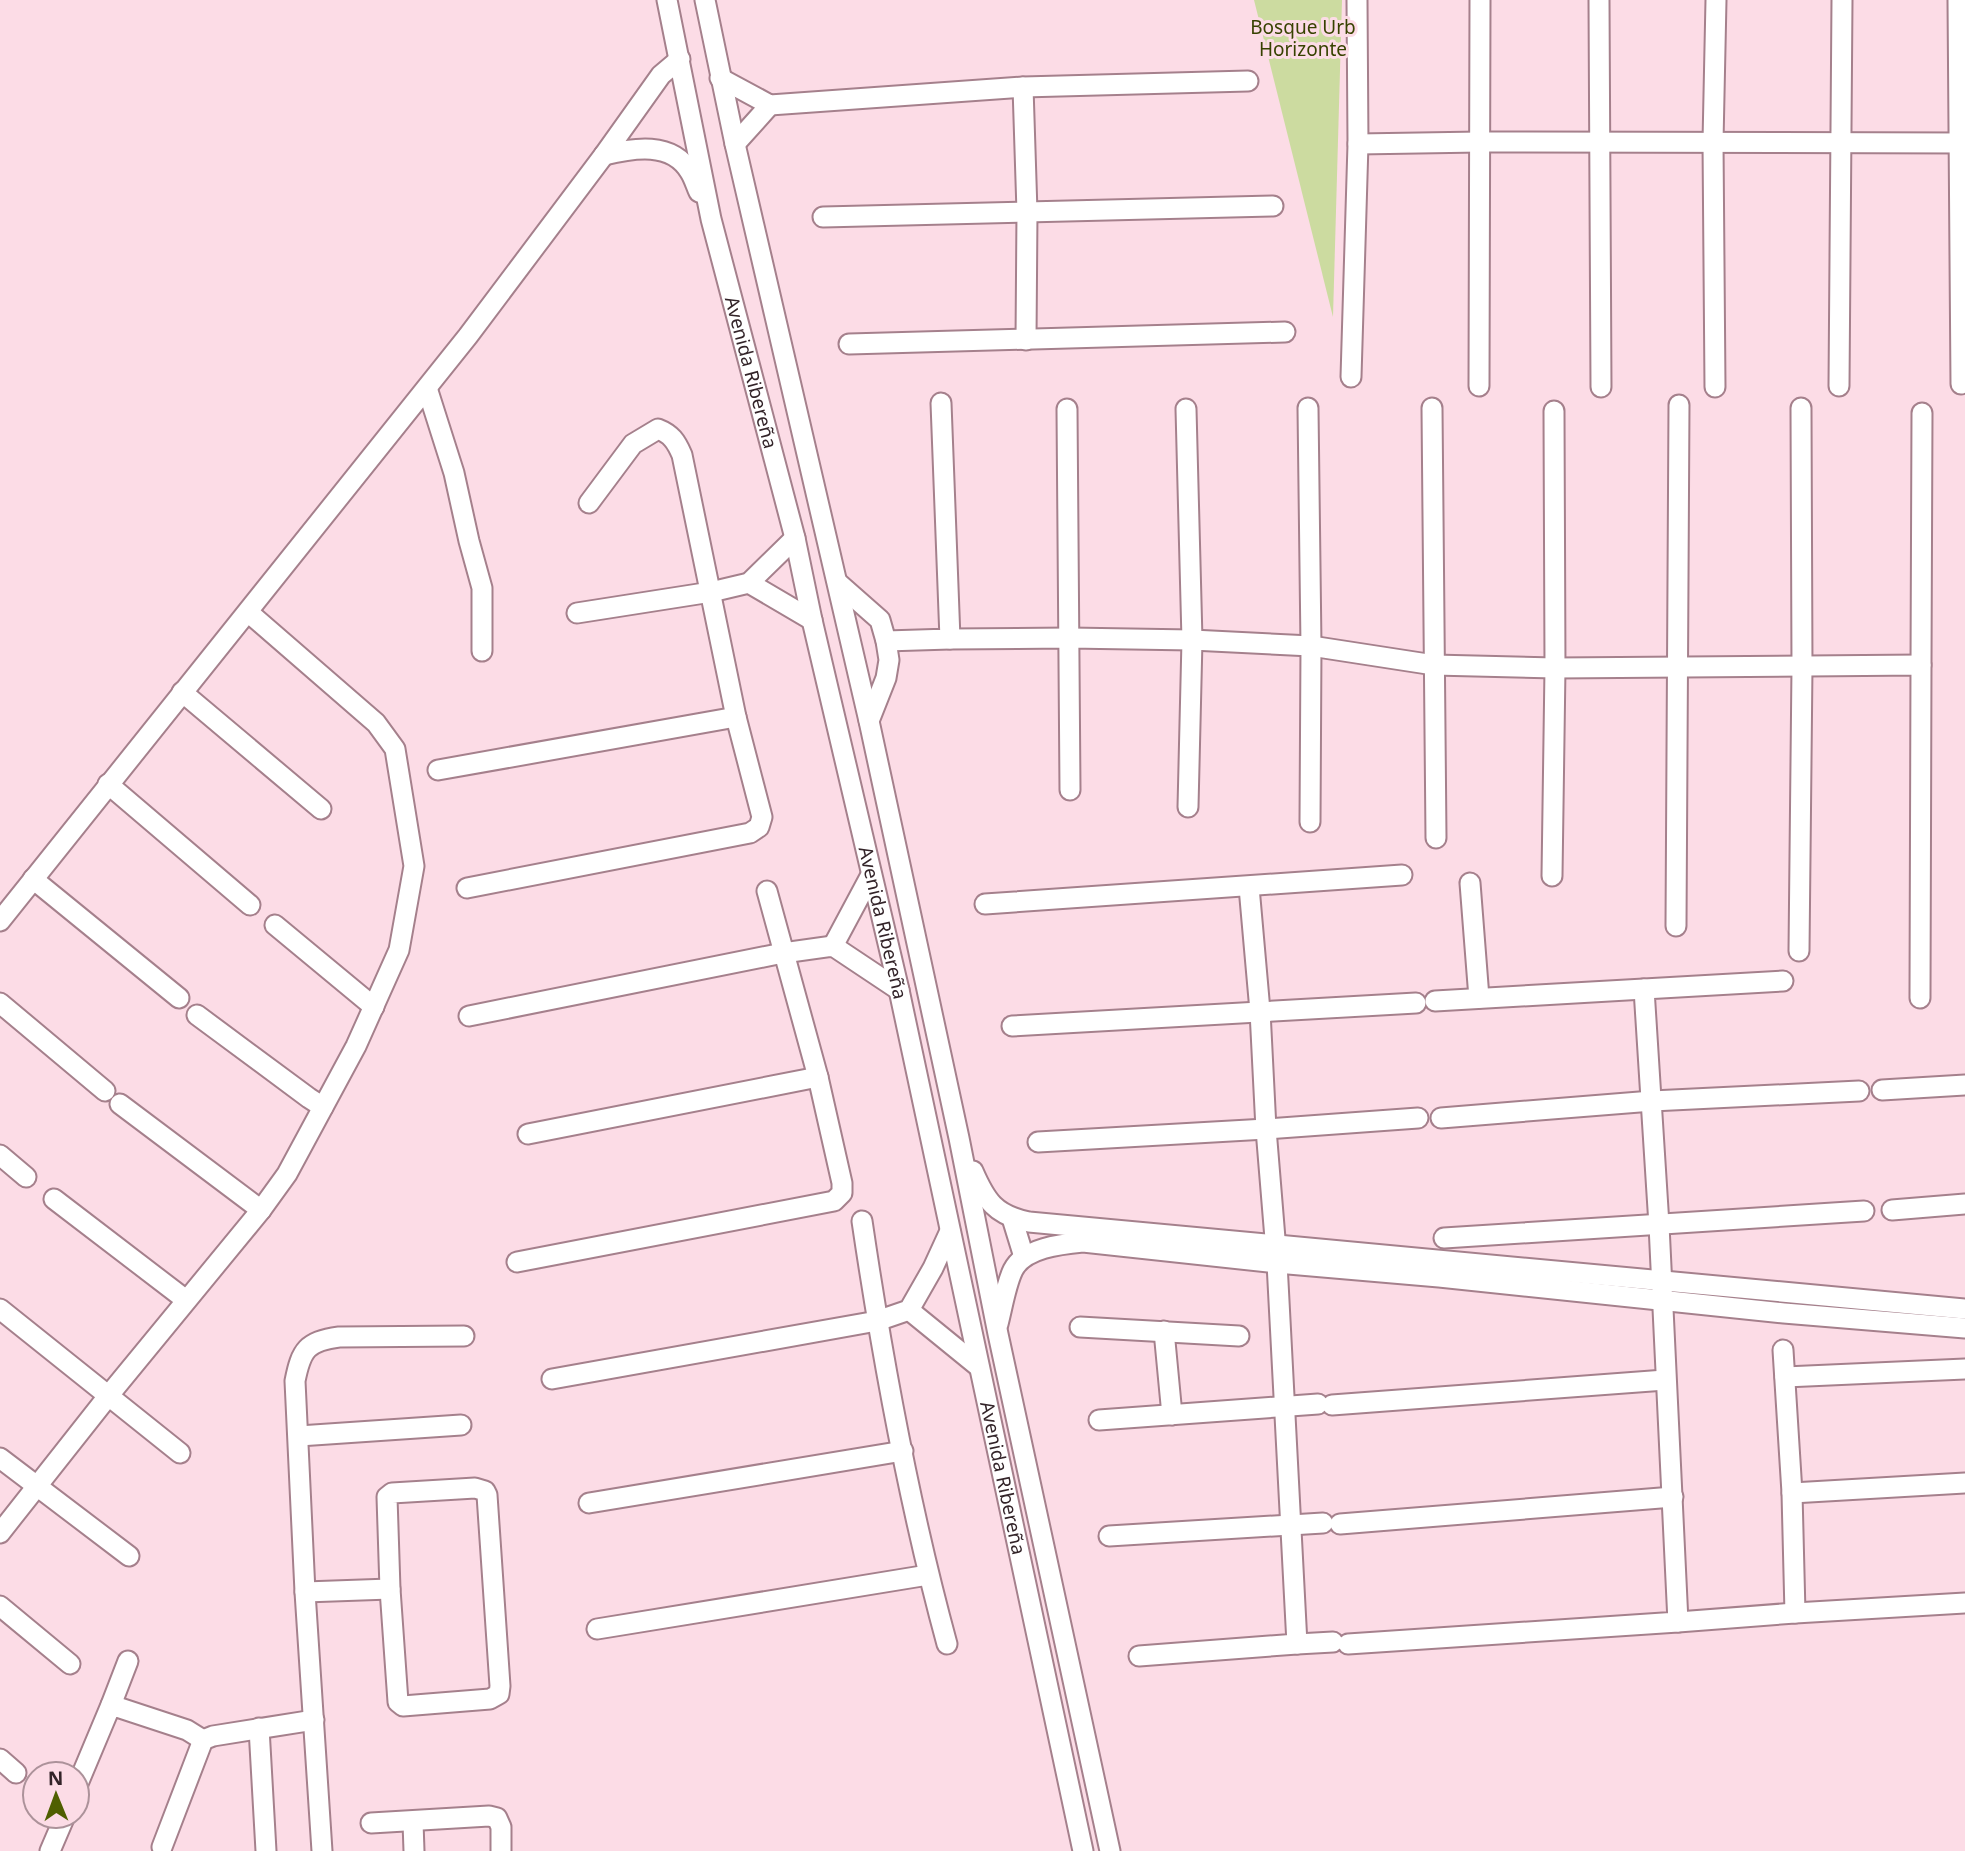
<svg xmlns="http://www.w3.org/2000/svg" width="1965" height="1851" viewBox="0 0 1965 1851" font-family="'Noto Sans',sans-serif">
	<rect width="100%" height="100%" fill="#fcdce6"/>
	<path fill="#ccdba0" d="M1254,0H1342L1333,317Z"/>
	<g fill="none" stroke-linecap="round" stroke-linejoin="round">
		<defs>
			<g id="minor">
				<path id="s1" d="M667,0L711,219L795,538L812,620L899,990L1083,1851"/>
				<path d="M705,0L735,144L869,721L959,1138L998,1334L1110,1851"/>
				<path d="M1599,0L1601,387"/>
				<path d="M1958,0L1961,384"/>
				<path d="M720,78L770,105L1023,87L1248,81"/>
				<path d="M1023,87L1027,212L1026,340"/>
				<path d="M735,144L770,105"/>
				<path d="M1358,144L1480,142L1965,143"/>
				<path d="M604,155C633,148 672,141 690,172C694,178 696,186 699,192"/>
				<path d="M823,217L1273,206"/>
				<path d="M849,344L1285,332"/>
				<path d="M1351,377L1358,144L1357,0"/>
				<path d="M1479,386L1480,0"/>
				<path d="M1839,386L1842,0"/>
				<path d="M1715,387L1713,142L1716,0"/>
				<path d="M427,388L454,473L469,541L482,588V651"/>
				<path d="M1308,408L1311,646L1310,822"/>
				<path d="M1432,408L1436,838"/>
				<path d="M1067,409L1070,790"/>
				<path d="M1186,409L1192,640L1188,807"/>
				<path d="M749,583L812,620"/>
				<path d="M838,583L880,620L886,641L889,660L886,678L869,721"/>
				<path d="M577,613L711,592L749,583L795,538"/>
				<path d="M950,639L1070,638L1192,640L1311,646L1434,665L1555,668L1921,665L1920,998"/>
				<path d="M886,641L950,639L941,403"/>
				<path d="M1921,665L1922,413"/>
				<path d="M182,692L321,809"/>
				<path d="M438,770L736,717"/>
				<path d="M108,784L250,905"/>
				<path d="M1552,876L1555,668L1554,411"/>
				<path d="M33,879L179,998"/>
				<path d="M1470,883L1479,998"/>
				<path d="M467,888L750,833L759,827L762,817L736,717L682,455C676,441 671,434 658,429L633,444L589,503"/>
				<path d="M985,904L1402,875"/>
				<path d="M0,921L468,336L604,155L661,75L680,59"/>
				<path d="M275,925L374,1007"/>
				<path d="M1676,926L1679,405"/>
				<path d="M833,946L871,875"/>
				<path d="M1799,951L1802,667L1801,408"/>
				<path d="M1435,1001L1644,989"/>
				<path d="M0,1003L105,1091"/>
				<path d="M197,1015L309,1098L323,1107"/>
				<path d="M469,1016L783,953L833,946L899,990"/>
				<path d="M1012,1026L1416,1003"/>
				<path d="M1882,1090L1965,1085"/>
				<path d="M120,1104L261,1210"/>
				<path d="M1441,1118L1652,1101L1859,1091"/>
				<path d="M528,1134L818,1077"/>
				<path d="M1038,1142L1266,1129L1418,1118"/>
				<path d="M0,1155L26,1177"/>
				<path d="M973,1171C986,1201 995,1215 1029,1222L1965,1309"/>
				<path d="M54,1199L186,1300"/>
				<path d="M1892,1210L1965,1204"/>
				<path d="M1012,1218L1024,1257"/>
				<path d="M862,1221C883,1363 909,1505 947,1644"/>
				<path d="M1444,1238L1864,1211"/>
				<path d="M517,1262L834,1201L842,1193V1183L818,1077L767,891"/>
				<path d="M0,1309L180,1453"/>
				<path d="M909,1310L979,1367"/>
				<path d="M998,1324C1002,1309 1006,1284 1013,1270C1024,1248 1061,1244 1083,1242L1277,1263L1439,1277L1784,1313L1965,1328"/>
				<path d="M1080,1327L1239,1336"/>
				<path d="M1164,1331L1172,1415"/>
				<path d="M1783,1350L1792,1493L1795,1613"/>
				<path d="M1785,1377L1965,1369"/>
				<path d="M552,1379L877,1321L909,1310L933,1268L950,1231"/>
				<path d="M1332,1405L1665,1380"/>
				<path d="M1099,1420L1318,1404"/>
				<path d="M299,1436L461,1425"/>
				<path d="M0,1458L129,1556"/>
				<path d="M475,1488L485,1491L487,1495L500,1686L499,1694L490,1699L403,1706L398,1702L390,1589L387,1497L392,1493Z"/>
				<path d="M1792,1493L1965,1483"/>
				<path d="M589,1503L903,1451"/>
				<path d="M1340,1524L1673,1497"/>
				<path d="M0,1533L109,1395L261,1210L287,1174L356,1046L399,950L414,866L395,749L376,723L248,612"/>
				<path d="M1109,1536L1323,1523"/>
				<path d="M305,1592L390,1589"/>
				<path d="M0,1606L70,1664"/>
				<path d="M1678,1622L1795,1613L1965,1603"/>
				<path d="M597,1629L928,1575"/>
				<path d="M1297,1644L1333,1642"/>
				<path d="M1348,1644L1678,1622L1659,1225L1644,989L1783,981"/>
				<path d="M1139,1656L1297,1644L1277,1263L1266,1129L1260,1011L1249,887"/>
				<path d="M111,1705L128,1661"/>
				<path d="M259,1728L266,1851"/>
				<path d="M0,1759L16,1773"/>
				<path d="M77,1786L111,1705L187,1730L203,1740"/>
				<path d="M413,1822L414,1851"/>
				<path d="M371,1823L489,1816L497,1818L501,1827V1851"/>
				<path d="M162,1847L203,1740L213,1736L314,1720"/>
				<path d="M50,1851L65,1816"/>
				<path d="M322,1851L305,1592L295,1381C301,1350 307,1341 339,1337L464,1336"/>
			</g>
		</defs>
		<use href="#minor" stroke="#a5808c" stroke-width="23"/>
		<use href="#minor" stroke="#fff" stroke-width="19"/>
	</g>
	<g text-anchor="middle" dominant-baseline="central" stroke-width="6" stroke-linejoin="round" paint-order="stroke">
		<g font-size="19" fill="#374200" stroke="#fcdce6">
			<text x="1303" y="27">Bosque Urb<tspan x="1303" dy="22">Horizonte</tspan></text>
		</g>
		<g font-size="19" fill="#332429" stroke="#fcdce6">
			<text stroke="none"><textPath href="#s1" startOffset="382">Avenida Ribereña</textPath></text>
			<text stroke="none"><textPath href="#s1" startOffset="948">Avenida Ribereña</textPath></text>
			<text stroke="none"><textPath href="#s1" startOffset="1516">Avenida Ribereña</textPath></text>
		</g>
	</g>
	<g transform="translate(56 1795) rotate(359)"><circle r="33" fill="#fcdce6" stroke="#ac929a" stroke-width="2"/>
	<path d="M0-5L12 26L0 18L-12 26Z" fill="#4f5f00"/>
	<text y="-10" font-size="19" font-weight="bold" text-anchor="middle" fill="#332429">N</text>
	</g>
</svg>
